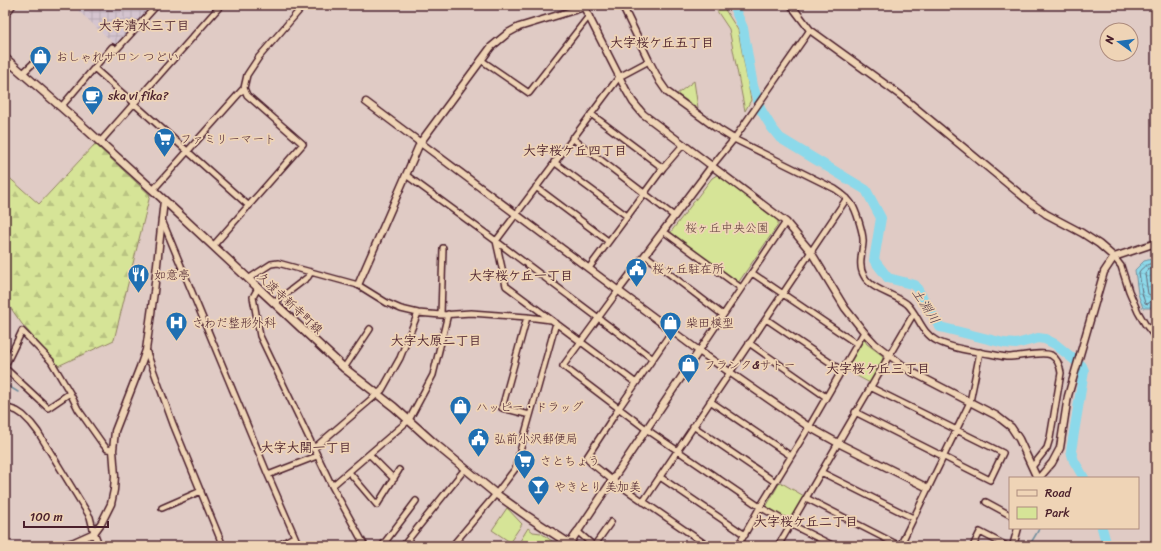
<svg xmlns="http://www.w3.org/2000/svg" width="1161" height="551" viewBox="0 0 1161 551" font-family="Sriracha,'Klee One',sans-serif">
	<defs>
		<pattern id="industrial-grid" width="8" height="8" patternUnits="userSpaceOnUse"><rect width="8" height="8" fill="#d5c5d0"/><path d="M0 4h8M4 0v8" fill="none" stroke="#b8a9b3"/></pattern>
		<pattern id="forest-firs" width="22" height="20" patternUnits="userSpaceOnUse"><rect width="22" height="20" fill="#d6e497"/><path d="M5 1l3.5 6h-7zM16 11l3.5 6h-7z" fill="#b9c382"/></pattern>
		<pattern id="water-waves" width="16" height="10" patternUnits="userSpaceOnUse"><rect width="16" height="10" fill="#8cd9ea"/><path d="M0 5q4-4 8 0t8 0" fill="none" stroke="#7abac9"/></pattern>
	</defs>
	<rect width="100%" height="100%" fill="#e0cbc5"/>
	<filter id="ink" filterUnits="userSpaceOnUse"><feTurbulence type="fractalNoise" baseFrequency=".025" numOctaves="2"/><feDisplacementMap in="SourceGraphic" scale="8" xChannelSelector="R" yChannelSelector="G"/><feConvolveMatrix kernelMatrix="1 2 1 2 8 2 1 2 1" color-interpolation-filters="sRGB"/></filter>
	<g filter="url(#ink)">
		<path fill="#d5c5d0" d="M92,539L95,546H74Z"/>
		<path fill="url(#industrial-grid)" d="M74,5H154L117,46L73,6Z"/>
		<path fill="url(#forest-firs)" stroke="#908261" d="M95,144L150,195L114,340L58,366L22,324L5,300V174L39,204Z"/>
		<path fill="#d6e497" stroke="#908261" d="M713,5H722L738,30L751,100L745,111L729,29Z
			M694,81L698,108L677,94Z
			M717,175L720,176L757,204L778,218V225L738,283L670,233L712,178Z
			M864,339L867,344L883,356L882,362L870,383L846,370Z
			M780,482L804,496L789,521L766,507Z
			M507,508L522,524L510,542L492,530Z
			M528,528L533,532L541,533L556,544L555,546H517Z"/>
		<path fill="url(#water-waves)" stroke="#728f9e" d="M1152,259L1156,260V301L1151,308H1143L1138,294L1135,270L1144,261Z"/>
		<g fill="none" stroke-linecap="round" stroke-linejoin="round">
			<path stroke="#646977" stroke-width="1" d="M1156,263C1149,263 1143,266 1139,272L1142,293L1145,303L1148,304L1152,299H1156
				M1156,268L1149,269L1145,274L1148,294L1150,295L1156,294"/>
			<path stroke="#728f9e" stroke-width="1.5" d="M5,384L18,392
				M1029,546L1038,531L1039,528"/>
			<path stroke="#8cd9ea" stroke-width="10" d="M733,5L743,28L753,86L761,110L772,128L780,138L866,190L881,218L874,260L888,278L915,285L940,327L1004,343L1016,344L1038,338L1045,339L1055,344L1082,366L1084,371L1071,451L1074,461L1084,478
				M1102,528L1107,546"/>
			<defs>
				<path id="minor" d="M5,16L13,5
					M481,60L529,93L589,16
					M94,68L249,206
					M5,73L12,63
					M23,73L44,53
					M61,107L112,47L116,50L157,5
					M591,114L663,168L683,145
					M572,138L674,216
					M734,139L835,189C841,193 847,197 851,203C856,209 864,235 863,243C862,254 858,266 864,276C871,290 895,294 907,304C918,314 921,333 937,341C953,349 973,351 990,354C996,355 1003,357 1008,357C1019,357 1042,351 1051,355C1058,359 1060,366 1061,373L1050,438L1047,448L1032,467
					M100,142L221,5
					M554,162L627,216
					M712,166L734,139L810,30
					M406,175L496,241L653,359
					M536,187L608,241
					M153,190L244,88L247,75L259,57L304,5
					M162,220L268,475L299,546
					M663,231L741,288
					M213,246L303,144L247,95L244,88
					M645,255L723,315
					M1114,257L1121,266L1129,291L1138,312L1145,324L1156,338
					M589,268L663,168
					M752,273L857,344
					M248,279L271,264L278,263L358,285L387,303L401,309L418,313L441,315L471,313L527,317L551,320
					M258,288L253,297L260,336L332,486L365,546
					M618,291L563,366L646,429L760,507L790,524L834,546
					M274,303L308,277L311,272
					M441,315L443,248
					M527,317L502,408L530,415
					M766,319L841,370
					M672,331L619,408L587,457L591,463L612,480L708,546
					M749,343L826,397
					M146,350L173,424L223,546
					M699,351L786,222
					M5,366L22,331L51,361L70,393L48,408L5,368
					M344,368L370,329
					M636,383L506,286L496,241L619,77L649,61
					M70,393L78,409L102,443L107,449L113,450
					M710,401L791,456
					M5,407L17,411L23,415L31,423L38,432L90,517L94,533
					M855,412L990,480L1003,453L870,387
					M693,426L775,482
					M313,449L382,390L400,358L418,313
					M370,455L394,479
					M349,472L377,505L399,470
					M821,472L913,518
					M268,475L317,456
					M660,477L745,535
					M332,486L409,420L433,375L448,314
					M806,498L900,546
					M643,502L847,198
					M986,502L1010,515
					M162,508L201,491
					M577,531L594,546L611,522
					M277,546L294,537
					M382,546L416,501
					M403,546L465,469
					M452,546L496,494L515,469L556,323
					M649,546H650
					M738,546L760,507L809,427L864,332
					M778,546L914,313
					M900,546L970,402L980,352
					M973,546L980,532L1007,546"/>
				<path id="tertiary" d="M583,5L626,90L633,102L643,114L786,222L811,252L845,308L864,332L875,344L910,371L997,416L1011,427L1019,439L1037,478
					M622,5L649,61L660,82L667,92L718,129L734,139
					M791,5L810,30L900,95L1026,199L1046,214L1082,233L1099,244L1114,257
					M366,102L699,351L809,427L838,443L928,488
					M358,285L420,143L491,47L508,33L519,27L591,5
					M618,291L712,166
					M1039,478L1052,463L1060,448L1068,396L1104,272L1114,257L1156,243
					M94,533L99,546
					M570,543L699,351
					M59,546L74,542L94,533L102,522L111,504L114,490L115,476L113,450L115,431L140,367L146,350L154,292L164,200
					M1013,546L1018,528"/>
				<path id="secondary" d="M5,58L76,120L164,200L344,368L394,407L434,443L496,494L527,516L573,546"/>
			</defs>
			<use href="#minor" stroke="#4a1f2b" stroke-width="8"/>
			<use href="#tertiary" stroke="#4a1f2b" stroke-width="9"/>
			<use href="#secondary" stroke="#4a1f2b" stroke-width="10"/>
			<use href="#minor" stroke="#efd4b6" stroke-width="5"/>
			<use href="#tertiary" stroke="#efd4b6" stroke-width="6"/>
			<use href="#secondary" stroke="#efd4b6" stroke-width="7"/>
		</g>
	</g>
	<defs>
		<symbol id="shop-pin" viewBox="-11 -11 22 30"><path d="M0 17L-7.5 6A9.5 9.5 0 1 1 7.5 6Z" fill="#1f6fb2" stroke="#efd4b6"/><path d="M-5-2.5h2.3a2.7 3.5 0 0 1 5.4 0H5L5.5 6h-11ZM-1.5-2.5h3a1.5 2.3 0 0 0-3 0Z" fill="#fff"/></symbol>
		<symbol id="cafe-pin" viewBox="-11 -11 22 30"><path d="M0 17L-7.5 6A9.5 9.5 0 1 1 7.5 6Z" fill="#1f6fb2" stroke="#efd4b6"/><path d="M-5.5-4.5H6V0H3Q3 3.5 0 3.5H-2.5Q-5.5 3.5-5.5 0ZM3-3.2v2h1.7v-2ZM-6 4.5H4V6H-6Z" fill="#fff"/></symbol>
		<symbol id="supermarket-pin" viewBox="-11 -11 22 30"><path d="M0 17L-7.5 6A9.5 9.5 0 1 1 7.5 6Z" fill="#1f6fb2" stroke="#efd4b6"/><path d="M-6-5.5h2.5l.6 2H6L4.5 2H-2.5L-4.4-4H-6ZM-1.5 3.2a1.3 1.3 0 1 0 .1 0ZM3 3.2a1.3 1.3 0 1 0 .1 0Z" fill="#fff"/></symbol>
		<symbol id="civic-pin" viewBox="-11 -11 22 30"><path d="M0 17L-7.5 6A9.5 9.5 0 1 1 7.5 6Z" fill="#1f6fb2" stroke="#efd4b6"/><path d="M-.6-6.5H3V-4.5H.6V-3L4-1V1h2V6H-6V1h2V-1L-.6-3ZM-1.2 2.5V6h2.4V2.5Z" fill="#fff"/></symbol>
		<symbol id="restaurant-pin" viewBox="-11 -11 22 30"><path d="M0 17L-7.5 6A9.5 9.5 0 1 1 7.5 6Z" fill="#1f6fb2" stroke="#efd4b6"/><path d="M-5-6h1v4h1v-4h1v4h1v-4h1v5L-1.5 .5V6h-2V.5L-5-1ZM5-6V6H3V1.5H1.5Q1.5-4 5-6Z" fill="#fff"/></symbol>
		<symbol id="hospital-pin" viewBox="-11 -11 22 30"><path d="M0 17L-7.5 6A9.5 9.5 0 1 1 7.5 6Z" fill="#1f6fb2" stroke="#efd4b6"/><path d="M-5-5h3v3.5h4V-5h3V5h-3V1.5h-4V5h-3Z" fill="#fff"/></symbol>
		<symbol id="bar-pin" viewBox="-11 -11 22 30"><path d="M0 17L-7.5 6A9.5 9.5 0 1 1 7.5 6Z" fill="#1f6fb2" stroke="#efd4b6"/><path d="M-6-5H6L.8 .8V4.5H3.5V6h-7V4.5H-.8V.8Z" fill="#fff"/></symbol>
	</defs>
	<g fill-rule="evenodd">
		<use href="#shop-pin" x="28" y="44" width="25" height="34"/>
		<use href="#cafe-pin" x="80" y="84" width="25" height="34"/>
		<use href="#supermarket-pin" x="152" y="126" width="25" height="34"/>
		<use href="#civic-pin" x="624" y="256" width="25" height="34"/>
		<use href="#restaurant-pin" x="126" y="262" width="25" height="34"/>
		<use href="#hospital-pin" x="164" y="310" width="25" height="34"/>
		<use href="#shop-pin" x="658" y="310" width="25" height="34"/>
		<use href="#shop-pin" x="676" y="352" width="25" height="34"/>
		<use href="#shop-pin" x="448" y="394" width="25" height="34"/>
		<use href="#civic-pin" x="466" y="426" width="25" height="34"/>
		<use href="#supermarket-pin" x="512" y="448" width="25" height="34"/>
		<use href="#bar-pin" x="526" y="474" width="25" height="34"/>
	</g>
	<g text-anchor="middle" dominant-baseline="central" stroke-width="3.5" stroke-linejoin="round" paint-order="stroke">
		<g font-size="12" fill="#4a1f2b" stroke="#efd4b6" text-anchor="start">
			<text x="56" y="57">おしゃれサロン つどい</text>
			<text x="108" y="96">ska vi fika?</text>
			<text x="180" y="139">ファミリーマート</text>
			<text x="652" y="269">桜ヶ丘駐在所</text>
			<text x="154" y="275">如意亭</text>
			<text x="192" y="323">さわだ整形外科</text>
			<text x="686" y="323">柴田模型</text>
			<text x="704" y="365">フランク&amp;サトー</text>
			<text x="476" y="407">ハッピー・ドラッグ</text>
			<text x="494" y="439">弘前小沢郵便局</text>
			<text x="540" y="461">さとちょう</text>
			<text x="554" y="487">やきとり 美加美</text>
		</g>
		<g font-size="12" fill="#5f3d3b" stroke="#efd4b6">
			<text x="727" y="228">桜ヶ丘中央公園</text>
		</g>
		<g font-size="12" fill="#4a1f2b" stroke="#efd4b6">
			<text transform="translate(290 303) rotate(43)">久渡寺新寺町線</text>
		</g>
		<g font-size="13" font-weight="bold" fill="#4a1f2b" stroke="#efd4b6">
			<text x="144" y="25">大字清水三丁目</text>
			<text x="662" y="42">大字桜ケ丘五丁目</text>
			<text x="575" y="150">大字桜ケ丘四丁目</text>
			<text x="521" y="275">大字桜ケ丘一丁目</text>
			<text x="436" y="340">大字大原二丁目</text>
			<text x="878" y="368">大字桜ケ丘三丁目</text>
			<text x="306" y="447">大字大開一丁目</text>
			<text x="806" y="521">大字桜ケ丘二丁目</text>
		</g>
		<g font-size="13" font-style="italic" fill="#543b48" stroke="#efd4b6">
			<text transform="translate(926 306) rotate(57)">土淵川</text>
		</g>
	</g>
	<rect width="1161" height="551" fill="none" stroke="#efd4b6" stroke-width="20"/>
	<rect x="10" y="10" width="1141" height="531" fill="none" stroke="#4a1f2b" stroke-width="1.5" filter="url(#ink)"/>
	<rect x="1009" y="477" width="130" height="52" fill="#efd4b6" stroke="#ad8c7e"/>
	<rect x="1017" y="490" width="20" height="6" fill="#efd4b6" stroke="#ad8c7e"/>
	<text x="1045" y="497" font-size="12" fill="#4a1f2b">Road</text>
	<rect x="1017" y="507" width="20" height="12" fill="#d6e497" stroke="#ad8c7e"/>
	<text x="1045" y="517" font-size="12" fill="#4a1f2b">Park</text>
	<g transform="translate(1119 42) rotate(284)"><circle r="19" fill="#efd4b6" stroke="#ad8c7e"/>
	<path d="M0-3L7 15L0 10L-7 15Z" fill="#1f6fb2"/>
	<text y="-6" font-size="11" font-weight="bold" text-anchor="middle" fill="#4a1f2b">N</text>
	</g>
	<path d="M24 521v6h84v-6" fill="none" stroke="#4a1f2b" stroke-width="2"/>
	<text x="30" y="521" font-size="12" fill="#4a1f2b" stroke="#efd4b6" stroke-width="3" paint-order="stroke">100 m</text>
</svg>
